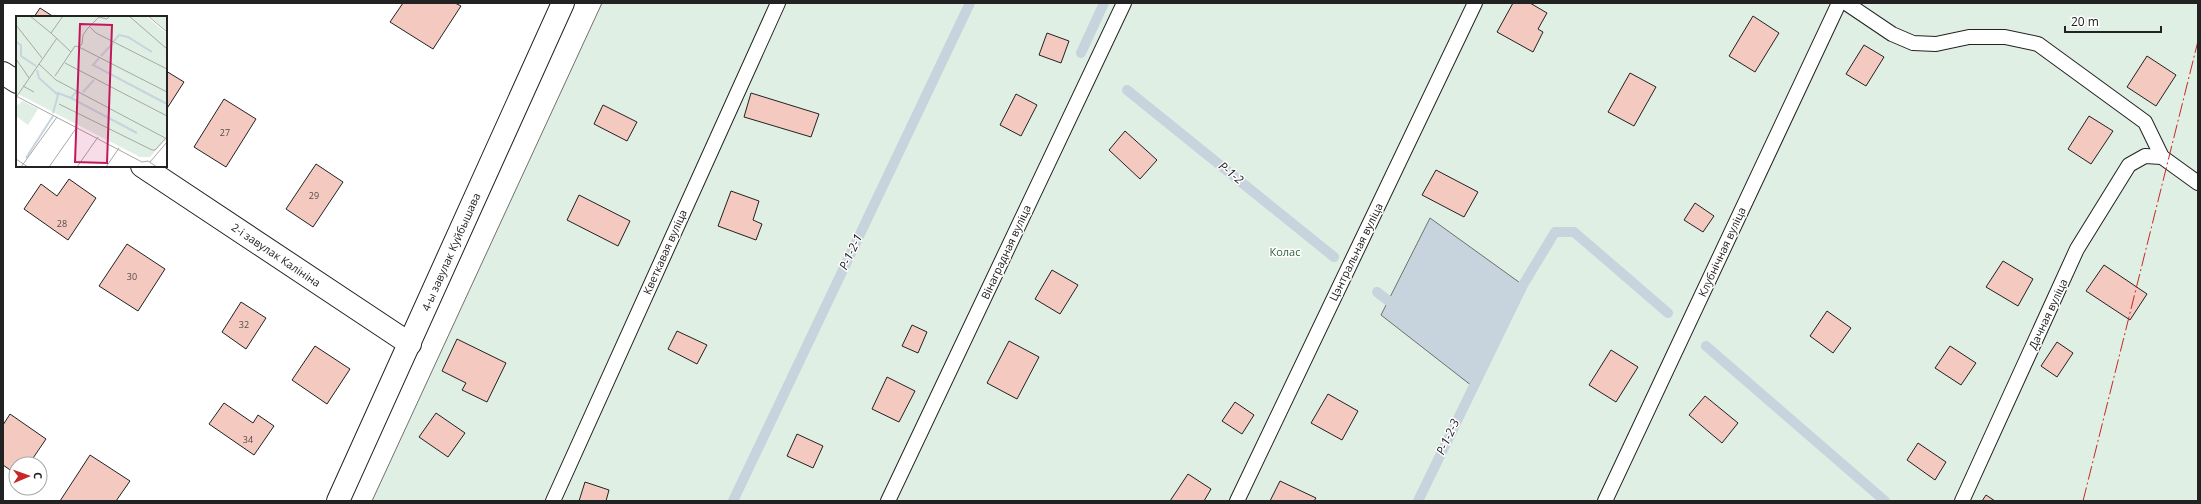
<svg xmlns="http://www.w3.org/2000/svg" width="2201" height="504" font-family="'Open Sans',sans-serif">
<rect width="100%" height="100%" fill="#fff"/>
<!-- green -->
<polygon fill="#e0efe3" stroke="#6f6f6f" points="602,3 2198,3 2198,501 372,501"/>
<!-- water -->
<polygon fill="#c7d3dd" stroke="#6f6f6f" points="1430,218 1523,285 1472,386 1381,315"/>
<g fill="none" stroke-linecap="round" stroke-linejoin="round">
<!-- stream -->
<g stroke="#c7d3dd" stroke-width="10">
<polyline points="1081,53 1104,3"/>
<polyline points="1127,90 1334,257"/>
<polyline points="1377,292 1399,309"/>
<polyline points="1706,346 1885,501"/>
<polyline points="733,501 970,3"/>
<polyline points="1418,501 1523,285 1555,232 1574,232 1668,313"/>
</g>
</g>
<!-- building -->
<g fill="#f3c9c0" stroke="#222">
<polygon points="403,3 455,3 461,6 433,49 390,22"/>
<polygon points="1513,3 1530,3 1547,13 1538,29 1543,32 1533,52 1497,32"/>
<polygon points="40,8 54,17 34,17"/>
<polygon points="1753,16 1779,33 1755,72 1729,56"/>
<polygon points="1047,33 1069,41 1061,63 1039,55"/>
<polygon points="1864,45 1884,57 1866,86 1846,74"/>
<polygon points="2147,56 2176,75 2156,106 2127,87"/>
<polygon points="166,71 184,82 166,110"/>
<polygon points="1630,73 1656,87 1634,126 1608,112"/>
<polygon points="751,93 819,114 811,137 744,117"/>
<polygon points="1016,94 1037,105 1021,136 1000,125"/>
<polygon points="224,99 256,119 226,167 194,147"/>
<polygon points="603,105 637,122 627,141 594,124"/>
<polygon points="2089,116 2113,131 2091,164 2068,149"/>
<polygon points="1125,131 1157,160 1140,179 1109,150"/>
<polygon points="316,164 343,182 313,227 286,209"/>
<polygon points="1436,170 1478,192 1464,217 1422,195"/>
<polygon points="69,179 96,198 68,240 24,209 41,184 57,196"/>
<polygon points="731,191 759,201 753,220 762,224 756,240 718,226"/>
<polygon points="579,195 630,221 618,246 567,220"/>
<polygon points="1695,203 1714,216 1703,232 1684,220"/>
<polygon points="127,244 165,269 138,311 99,286"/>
<polygon points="2003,261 2033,279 2018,306 1986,287"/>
<polygon points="2104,265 2147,294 2130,320 2086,291"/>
<polygon points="1052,270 1078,285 1060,314 1035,299"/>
<polygon points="241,302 266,318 246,349 222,332"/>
<polygon points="1827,311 1851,328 1833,353 1810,336"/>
<polygon points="912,325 927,332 918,353 902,346"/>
<polygon points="677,331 707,345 697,364 668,349"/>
<polygon points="457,339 506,363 487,402 462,390 466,383 442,371"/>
<polygon points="1009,341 1039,357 1017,399 987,383"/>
<polygon points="2057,342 2073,353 2057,377 2041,366"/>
<polygon points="315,346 350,369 327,404 292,380"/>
<polygon points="1950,346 1976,363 1961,385 1935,368"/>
<polygon points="1611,350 1638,367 1616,402 1589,385"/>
<polygon points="887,377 915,391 899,422 872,409"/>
<polygon points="1328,394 1358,411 1342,440 1311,423"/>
<polygon points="1705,396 1738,423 1722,443 1689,415"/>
<polygon points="1235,402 1254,415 1242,434 1222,421"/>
<polygon points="224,403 253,423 258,415 274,426 254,455 209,424"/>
<polygon points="436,413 465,433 448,457 419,437"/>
<polygon points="10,414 46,439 29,464 16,464 16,474 3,465 3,425"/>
<polygon points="797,434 823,446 813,468 787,456"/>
<polygon points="1918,443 1946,462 1935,480 1907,460"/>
<polygon points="90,455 130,481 116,501 60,501"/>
<polygon points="1188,474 1211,489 1204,501 1170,501"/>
<polygon points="1280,481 1316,498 1314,501 1270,501"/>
<polygon points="585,482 609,490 606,501 579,501"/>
<polygon points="1986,495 1995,501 1982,501"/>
</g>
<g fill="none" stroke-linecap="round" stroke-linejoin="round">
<!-- service casing -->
<g stroke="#222" stroke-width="16">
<g id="service">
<polyline points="1846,3 1892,34 1913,43 1936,44 1969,37 2005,37 2038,44 2145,122 2162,157 2198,183"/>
<polyline points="553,501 778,3"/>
<polyline points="888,501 1124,3"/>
<polyline points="1237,501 1475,3"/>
<polyline points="1605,501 1839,3"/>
<polyline points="1962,501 2077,249 2129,165 2145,156 2162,157"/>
</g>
</g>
<!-- minor casing -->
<g stroke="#222" stroke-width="24">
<g id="minor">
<polyline points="3,73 17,82"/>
<polyline points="142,166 410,344"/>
<polyline points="338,501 563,3"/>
</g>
</g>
<!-- service -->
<use href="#service" stroke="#fff" stroke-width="14"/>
<!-- minor -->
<use href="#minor" stroke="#fff" stroke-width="22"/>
<!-- power -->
<polyline stroke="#c62828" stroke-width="1" stroke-dasharray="14 3 2 3" stroke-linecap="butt" points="2083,501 2198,41"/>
</g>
<g text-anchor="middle" stroke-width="3" stroke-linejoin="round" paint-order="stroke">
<!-- number labels -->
<g font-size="9" fill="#564c4a">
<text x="225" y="136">27</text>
<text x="314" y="199">29</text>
<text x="62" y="227">28</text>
<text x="132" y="280">30</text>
<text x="244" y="328">32</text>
<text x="248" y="443">34</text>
</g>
<!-- street labels -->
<g font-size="11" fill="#222" stroke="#fff">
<text transform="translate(451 252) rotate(-66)" y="4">4-ы завулак Куйбышава</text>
<text transform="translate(665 252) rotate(-66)" y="4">Кветкавая вуліца</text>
<text transform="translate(1006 252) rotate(-65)" y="4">Вінаградная вуліца</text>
<text transform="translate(1356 252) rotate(-64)" y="4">Цэнтральная вуліца</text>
<text transform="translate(1722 252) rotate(-65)" y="4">Клубнічная вуліца</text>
<text transform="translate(276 255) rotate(34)" y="4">2-і завулак Калініна</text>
<text transform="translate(2048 314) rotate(-65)" y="4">Дачная вуліца</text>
</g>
<!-- park labels -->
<g font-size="11" fill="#2f5e38" stroke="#fff">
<text x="1285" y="256">Колас</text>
</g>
<!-- water labels -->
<g font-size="12" font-style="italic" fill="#222" stroke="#fff">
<text transform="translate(1231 173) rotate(39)" y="4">P-1-2</text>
<text transform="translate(851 252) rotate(-65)" y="4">P-1-2-1</text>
<text transform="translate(1448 437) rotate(-65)" y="4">P-1-2-3</text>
</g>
</g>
<!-- overview -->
<g transform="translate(16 16)">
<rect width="151" height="151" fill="#fff"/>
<path d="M0,0H130L151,18V122L134,141H124L0,77ZM133,0H151V15ZM7,85L22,93L12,109L0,100V90Z" fill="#e0efe3"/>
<path fill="none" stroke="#c7d3dd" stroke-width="2" d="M98,25L103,19L112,21L136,36M0,26L5,29V40L20,50M85,40L97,27M83,42L77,49L151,88M21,54L23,62L42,79L37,97M67,76L78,64M42,79V77L55,82L60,76L63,77M55,82L121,117M10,142L37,100"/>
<path fill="none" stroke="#a7a7a7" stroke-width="1" d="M14,0L35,17M47,0L35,17L55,36M113,0L151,33M132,0L151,16M0,9L26,42M74,11L80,17L151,53M63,31L151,76M0,43L13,62M49,47L151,100M23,48L40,64L151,123M39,60L59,30L63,31L66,28L67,19L72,12L83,1L91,3L94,0M7,70L18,76M0,80L126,146M1,80L41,22M43,88L136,134H139L151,121M0,143L12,151M126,146L132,145L141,151M134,146L151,126M5,151L41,101M33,151L61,111M61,151L82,121M90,151L103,132"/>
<path fill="#c2185b" fill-opacity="0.15" stroke="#c2185b" stroke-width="2" d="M64,8L96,9L91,147L59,146Z"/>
<rect width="151" height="151" fill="none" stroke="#222" stroke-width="2"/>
</g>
<!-- border -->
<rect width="2201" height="504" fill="none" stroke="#222222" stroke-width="8"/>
<!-- north arrow -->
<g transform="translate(28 476) rotate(88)"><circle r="19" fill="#ffffff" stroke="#a7a7a7"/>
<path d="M0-3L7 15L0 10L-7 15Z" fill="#c62828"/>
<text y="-6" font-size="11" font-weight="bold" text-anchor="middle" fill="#222222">С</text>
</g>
<!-- scale -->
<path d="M2065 26v6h96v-6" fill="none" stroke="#222222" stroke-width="2"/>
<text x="2071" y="26" font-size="12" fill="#222222" stroke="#ffffff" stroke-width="3" paint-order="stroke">20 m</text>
</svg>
